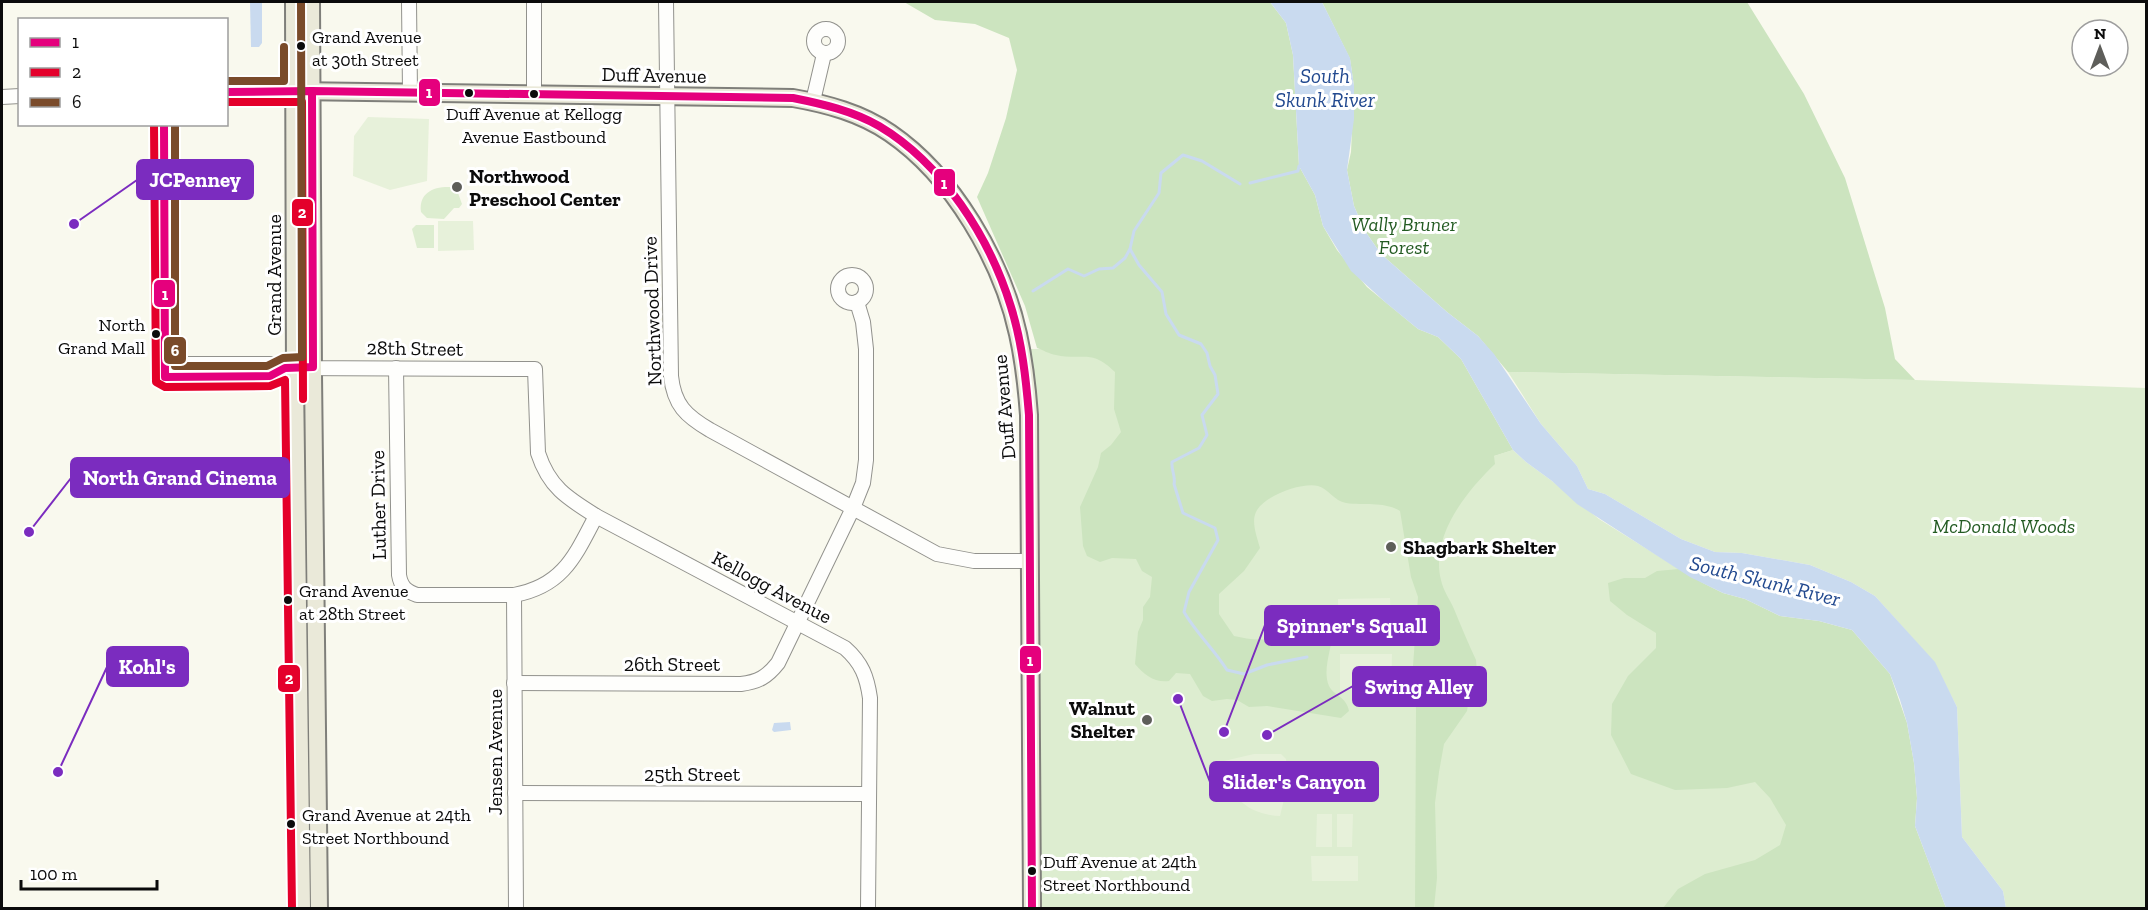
<svg xmlns="http://www.w3.org/2000/svg" width="2148" height="910" font-family="'Zilla Slab',serif">
<rect width="100%" height="100%" fill="#f9f9ee"/>
<!-- green -->
<g fill="#ddedd0">
<path d="M445,187H453L458,193L462,204L459,208H454L444,219L427,218L421,212C419,196 429,188 445,187Z"/>
<polygon points="416,225 434,225 434,248 417,248 412,229"/>
<polygon points="1136,348 1494,456 1513,450 1526,462 1552,481 1599,519 1679,569 1690,577 1888,908 1041,908 1039,416 1030,349"/>
<polygon points="1508,372 1915,380 2146,388 2146,908 2006,908 2003,891 1962,837 1957,707 1934,662 1875,596 1851,582 1810,565 1742,553 1715,552 1681,539 1605,494 1588,489 1577,466 1541,424"/>
</g>
<!-- forest -->
<g fill="#cce4bf">
<path d="M904,2H1270L1286,23L1293,55L1299,166L1315,195L1323,226L1337,250L1367,287L1418,329L1438,337L1461,359L1513,450L1494,456L1495,464C1466,492 1430,536 1441,580C1443,590 1450,600 1454,609C1461,626 1468,643 1476,660L1477,671L1472,680L1467,711L1444,744L1439,772L1435,803L1437,878L1434,908H1415L1416,710L1413,666L1418,597L1411,577L1400,511C1384,501 1364,506 1346,503C1334,501 1329,489 1318,486C1302,482 1263,496 1256,512C1251,522 1257,537 1260,548L1244,571L1219,594V614L1234,636C1247,639 1260,641 1272,638C1285,634 1314,614 1325,619C1327,620 1329,623 1332,625C1335,644 1321,667 1329,686C1334,696 1346,696 1349,711L1341,718L1267,706L1249,707L1237,700L1227,699L1212,701L1203,696L1190,674L1176,673L1169,681C1155,683 1144,675 1135,664L1138,632L1143,620V607L1150,597L1152,577L1142,571L1136,559L1112,558L1100,562L1087,556L1083,546L1080,507L1098,467L1101,453L1111,445L1121,432L1114,409L1115,372C1091,348 1083,361 1056,355C1049,354 1043,350 1037,348L1025,306L977,197L988,173L1006,118L1017,70L1009,38L975,24L935,20Z"/>
<polygon points="1322,2 1747,2 1804,94 1845,178 1885,308 1895,359 1915,380 1508,372 1478,336 1447,312 1381,254 1365,231 1354,206 1347,170 1351,152 1354,86 1350,59"/>
<polygon points="1679,569 1703,583 1723,593 1745,599 1780,616 1819,621 1852,630 1890,674 1907,723 1914,763 1917,798 1915,826 1946,908 1663,908 1678,889 1705,874 1755,860 1780,845 1786,825 1770,798 1755,782 1727,788 1675,790 1631,774 1611,735 1612,704 1628,676 1656,648 1656,633 1627,615 1610,601 1608,583 1624,578 1645,578 1657,571"/>
</g>
<!-- pitch -->
<g fill="#e7f1da">
<polygon points="368,117 429,119 427,181 390,190 353,176 354,136"/>
<polygon points="438,221 473,221 474,250 438,251"/>
<polygon points="1390,598 1391,633 1339,634 1338,599"/>
<polygon points="1340,654 1392,654 1391,690 1340,690"/>
<path d="M1254,754H1281L1286,759L1287,787L1280,816C1245,814 1227,795 1224,761Z"/>
<polygon points="1317,814 1332,814 1332,847 1316,847"/>
<polygon points="1337,814 1353,814 1352,847 1337,847"/>
<polygon points="1311,856 1358,856 1358,881 1312,881"/>
</g>
<!-- water -->
<g fill="#c9daef">
<polygon points="250,2 262,2 262,43 259,47 251,47"/>
<polygon points="1270,2 1322,2 1350,58 1354,86 1354,119 1347,170 1354,206 1365,231 1381,254 1447,312 1478,336 1494,354 1541,424 1577,466 1588,489 1605,494 1681,539 1715,552 1742,553 1810,565 1851,582 1875,596 1935,662 1957,707 1962,837 2003,891 2006,908 1946,908 1915,826 1917,798 1914,763 1907,723 1900,700 1890,674 1852,630 1819,621 1780,616 1745,599 1723,593 1690,577 1577,504 1552,481 1526,462 1513,450 1461,359 1438,337 1418,329 1385,302 1351,271 1323,226 1315,195 1299,166 1293,55 1286,23"/>
<polygon points="790,722 791,730 774,732 772,730 774,723"/>
</g>
<g fill="none" stroke-linecap="round" stroke-linejoin="round">
<!-- stream -->
<g stroke="#c9daef" stroke-width="3">
<polyline points="1250,183 1298,171 1299,166 1302,165"/>
<path d="M1240,184L1202,161L1183,155L1161,173L1159,193L1134,231L1130,249L1139,265L1162,292L1166,314L1179,335L1201,344L1207,353L1210,366L1215,375L1218,394L1202,415L1207,435L1199,448L1172,462C1171,470 1176,477 1174,484L1183,513L1215,528L1218,540L1189,592L1184,612C1196,633 1214,649 1227,670L1244,674L1267,665L1307,657"/>
<polyline points="1033,291 1068,269 1084,276 1099,269 1113,268 1125,258 1130,249"/>
</g>
<!-- minor casing -->
<g stroke="#92928d" stroke-width="16">
<g id="minor">
<polyline points="409,2 410,92"/>
<polyline points="534,2 534,94"/>
<path d="M666,2L671,376C674,405 686,416 710,430L937,554L974,561H1030"/>
<circle cx="826" cy="41" r="12"/>
<polyline points="226,92 294,91"/>
<polyline points="2,97 20,96"/>
<polyline points="813,101 824,54"/>
<circle cx="852" cy="289" r="14"/>
<path d="M165,364H270L285,368L535,369L538,453C549,487 567,498 596,516L845,648C862,663 867,677 870,698L868,908"/>
<path d="M396,368L399,575C401,587 406,591 417,595H514C563,586 575,556 596,516"/>
<polyline points="165,377 270,376 285,368"/>
<polyline points="514,595 516,908"/>
<path d="M514,683L741,684C758,682 767,677 778,663L853,508L863,483L866,460V349L863,322L857,302"/>
<polyline points="515,793 868,794"/>
</g>
</g>
<!-- major casing -->
<g stroke="#7f7f7a" stroke-width="20">
<g id="major">
<polyline points="294,2 295,380 302,908"/>
<polyline points="311,2 313,374 319,908"/>
<path d="M294,91L793,98C827,104 861,113 890,133C953,176 1002,261 1018,334C1024,361 1027,388 1029,415L1032,908"/>
</g>
</g>
<!-- minor -->
<use href="#minor" stroke="#fefefc" stroke-width="14"/>
<!-- major -->
<use href="#major" stroke="#eae9d9" stroke-width="16"/>
<!-- bus-1 casing -->
<g stroke="#fff" stroke-width="12">
<g id="bus-1">
<path d="M226,92L312,91L793,98C823,104 853,111 879,126C943,164 990,238 1011,307C1022,342 1026,379 1029,415L1032,908"/>
<polyline points="164,124 165,377 270,376 285,368 313,367 312,91"/>
</g>
</g>
<!-- bus-2 casing -->
<g stroke="#fff" stroke-width="12">
<g id="bus-2">
<polyline points="226,102 302,102 303,399"/>
<polyline points="154,124 156,382 165,387 270,386 285,380 292,908"/>
</g>
</g>
<!-- bus-3 casing -->
<g stroke="#fff" stroke-width="12">
<g id="bus-3">
<polyline points="226,81 284,81 284,47"/>
<polyline points="175,124 175,366 267,366 283,358 302,357 301,2"/>
</g>
</g>
<!-- bus-1 -->
<use href="#bus-1" stroke="#e5007d" stroke-width="8"/>
<!-- bus-2 -->
<use href="#bus-2" stroke="#e4002b" stroke-width="8"/>
<!-- bus-3 -->
<use href="#bus-3" stroke="#7a4b2a" stroke-width="8"/>
</g>
<!-- markers -->
<g fill="#0b0b0b" stroke="#fff" stroke-width="2">
<circle cx="301" cy="46" r="5"/>
<circle cx="469" cy="93" r="5"/>
<circle cx="534" cy="94" r="5"/>
<circle cx="156" cy="334" r="5"/>
<circle cx="288" cy="600" r="5"/>
<circle cx="291" cy="824" r="5"/>
<circle cx="1032" cy="871" r="5"/>
</g>
<g fill="#5e5e5a" stroke="#fff" stroke-width="2">
<circle cx="457" cy="187" r="6"/>
<circle cx="1391" cy="547" r="6"/>
<circle cx="1147" cy="720" r="6"/>
</g>
<g text-anchor="middle" stroke-width="6" stroke-linejoin="round" paint-order="stroke">
<!-- bus labels -->
<g font-size="18" fill="#0b0b0b" stroke="#fff" text-anchor="start">
<text x="312" y="43">Grand Avenue<tspan x="312" dy="23">at 30th Street</tspan></text>
<text x="534" y="120" text-anchor="middle">Duff Avenue at Kellogg<tspan x="534" dy="23">Avenue Eastbound</tspan></text>
<text x="145" y="331" text-anchor="end">North<tspan x="145" dy="23">Grand Mall</tspan></text>
<text x="299" y="597">Grand Avenue<tspan x="299" dy="23">at 28th Street</tspan></text>
<text x="302" y="821">Grand Avenue at 24th<tspan x="302" dy="23">Street Northbound</tspan></text>
<text x="1043" y="868">Duff Avenue at 24th<tspan x="1043" dy="23">Street Northbound</tspan></text>
</g>
<!-- street labels -->
<g font-size="20" fill="#0b0b0b" stroke="#fff">
<text transform="translate(654 75) rotate(1)" y="7">Duff Avenue</text>
<text transform="translate(274 275) rotate(-90)" y="7">Grand Avenue</text>
<text transform="translate(652 311) rotate(-92)" y="7">Northwood Drive</text>
<text transform="translate(415 348) rotate(1)" y="7">28th Street</text>
<text transform="translate(1004 407) rotate(-95)" y="7">Duff Avenue</text>
<text transform="translate(378 505) rotate(-91)" y="7">Luther Drive</text>
<text transform="translate(772 587) rotate(28)" y="7">Kellogg Avenue</text>
<text x="672" y="671">26th Street</text>
<text transform="translate(495 752) rotate(-90)" y="7">Jensen Avenue</text>
<text x="692" y="781">25th Street</text>
</g>
<!-- poi labels -->
<g font-size="20" font-weight="bold" fill="#0b0b0b" stroke="#fff" text-anchor="start">
<text x="469" y="183">Northwood<tspan x="469" dy="23">Preschool Center</tspan></text>
<text x="1403" y="554">Shagbark Shelter</text>
<text x="1135" y="715" text-anchor="end">Walnut<tspan x="1135" dy="23">Shelter</tspan></text>
</g>
<!-- park labels -->
<g font-size="20" font-style="italic" fill="#235b22" stroke="#fff">
<text x="1404" y="231">Wally Bruner<tspan x="1404" dy="23">Forest</tspan></text>
<text x="2004" y="533">McDonald Woods</text>
</g>
<!-- water labels -->
<g font-size="21" font-style="italic" fill="#22498f" stroke="#fff">
<text x="1325" y="83">South<tspan x="1325" dy="24">Skunk River</tspan></text>
<text transform="translate(1765 581) rotate(14)" y="7">South Skunk River</text>
</g>
</g>
<!-- callouts -->
<path fill="none" stroke="#7b2cbf" stroke-width="2" d="M74 224L137 180M29 532L71 478M1224 732L1265 625M58 772L107 667M1267 735L1353 686M1178 699L1210 782"/>
<g fill="#7b2cbf" stroke="#fff" stroke-width="2">
<circle cx="74" cy="224" r="6"/>
<circle cx="29" cy="532" r="6"/>
<circle cx="1224" cy="732" r="6"/>
<circle cx="58" cy="772" r="6"/>
<circle cx="1267" cy="735" r="6"/>
<circle cx="1178" cy="699" r="6"/>
</g>
<g fill="#7b2cbf" stroke="#7b2cbf" stroke-width="2">
<rect x="137" y="160" width="116" height="39" rx="6"/>
<rect x="71" y="458" width="218" height="39" rx="6"/>
<rect x="1265" y="606" width="174" height="39" rx="6"/>
<rect x="107" y="647" width="81" height="39" rx="6"/>
<rect x="1353" y="667" width="133" height="39" rx="6"/>
<rect x="1210" y="762" width="168" height="39" rx="6"/>
</g>
<g font-size="21" text-anchor="middle" font-weight="bold" fill="#fff">
<text x="195" y="187">JCPenney</text>
<text x="180" y="485">North Grand Cinema</text>
<text x="1352" y="633">Spinner's Squall</text>
<text x="147" y="674">Kohl's</text>
<text x="1419" y="694">Swing Alley</text>
<text x="1294" y="789">Slider's Canyon</text>
</g>
<g stroke="#fff" stroke-width="2">
<rect x="418" y="78" width="23" height="29" rx="6" fill="#e5007d"/>
<rect x="933" y="168" width="23" height="29" rx="6" fill="#e5007d"/>
<rect x="291" y="198" width="23" height="29" rx="6" fill="#e4002b"/>
<rect x="153" y="279" width="23" height="29" rx="6" fill="#e5007d"/>
<rect x="163" y="336" width="24" height="29" rx="6" fill="#7a4b2a"/>
<rect x="1019" y="645" width="23" height="29" rx="6" fill="#e5007d"/>
<rect x="277" y="664" width="24" height="29" rx="6" fill="#e4002b"/>
</g>
<g font-size="16" text-anchor="middle" font-weight="bold" fill="#fff">
<text x="429" y="98">1</text>
<text x="944" y="189">1</text>
<text x="302" y="218">2</text>
<text x="165" y="300">1</text>
<text x="175" y="356">6</text>
<text x="1030" y="666">1</text>
<text x="289" y="684">2</text>
</g>
<!-- border -->
<rect width="2148" height="910" fill="none" stroke="#0b0b0b" stroke-width="6"/>
<!-- legend -->
<rect x="18" y="18" width="210" height="108" fill="#ffffff" stroke="#9d9d9d" stroke-width="1.5"/>
<rect x="30" y="38" width="30" height="9" fill="#e5007d" stroke="#9d9d9d" stroke-width="1.5"/>
<text x="72" y="48" font-size="18" fill="#0b0b0b">1</text>
<rect x="30" y="68" width="30" height="9" fill="#e4002b" stroke="#9d9d9d" stroke-width="1.5"/>
<text x="72" y="78" font-size="18" fill="#0b0b0b">2</text>
<rect x="30" y="98" width="30" height="9" fill="#7a4b2a" stroke="#9d9d9d" stroke-width="1.5"/>
<text x="72" y="108" font-size="18" fill="#0b0b0b">6</text>
<!-- north arrow -->
<g transform="translate(2100 48)"><circle r="28" fill="#ffffff" stroke="#9d9d9d" stroke-width="1.5"/>
<path d="M0-4.5L10 22L0 15L-10 22Z" fill="#5e5e5a"/>
<text y="-9" font-size="16" font-weight="bold" text-anchor="middle" fill="#0b0b0b">N</text>
</g>
<!-- scale -->
<path d="M21 880v9h136v-9" fill="none" stroke="#0b0b0b" stroke-width="3"/>
<text x="30" y="880" font-size="18" fill="#0b0b0b" stroke="#ffffff" stroke-width="4.5" paint-order="stroke">100 m</text>
</svg>
